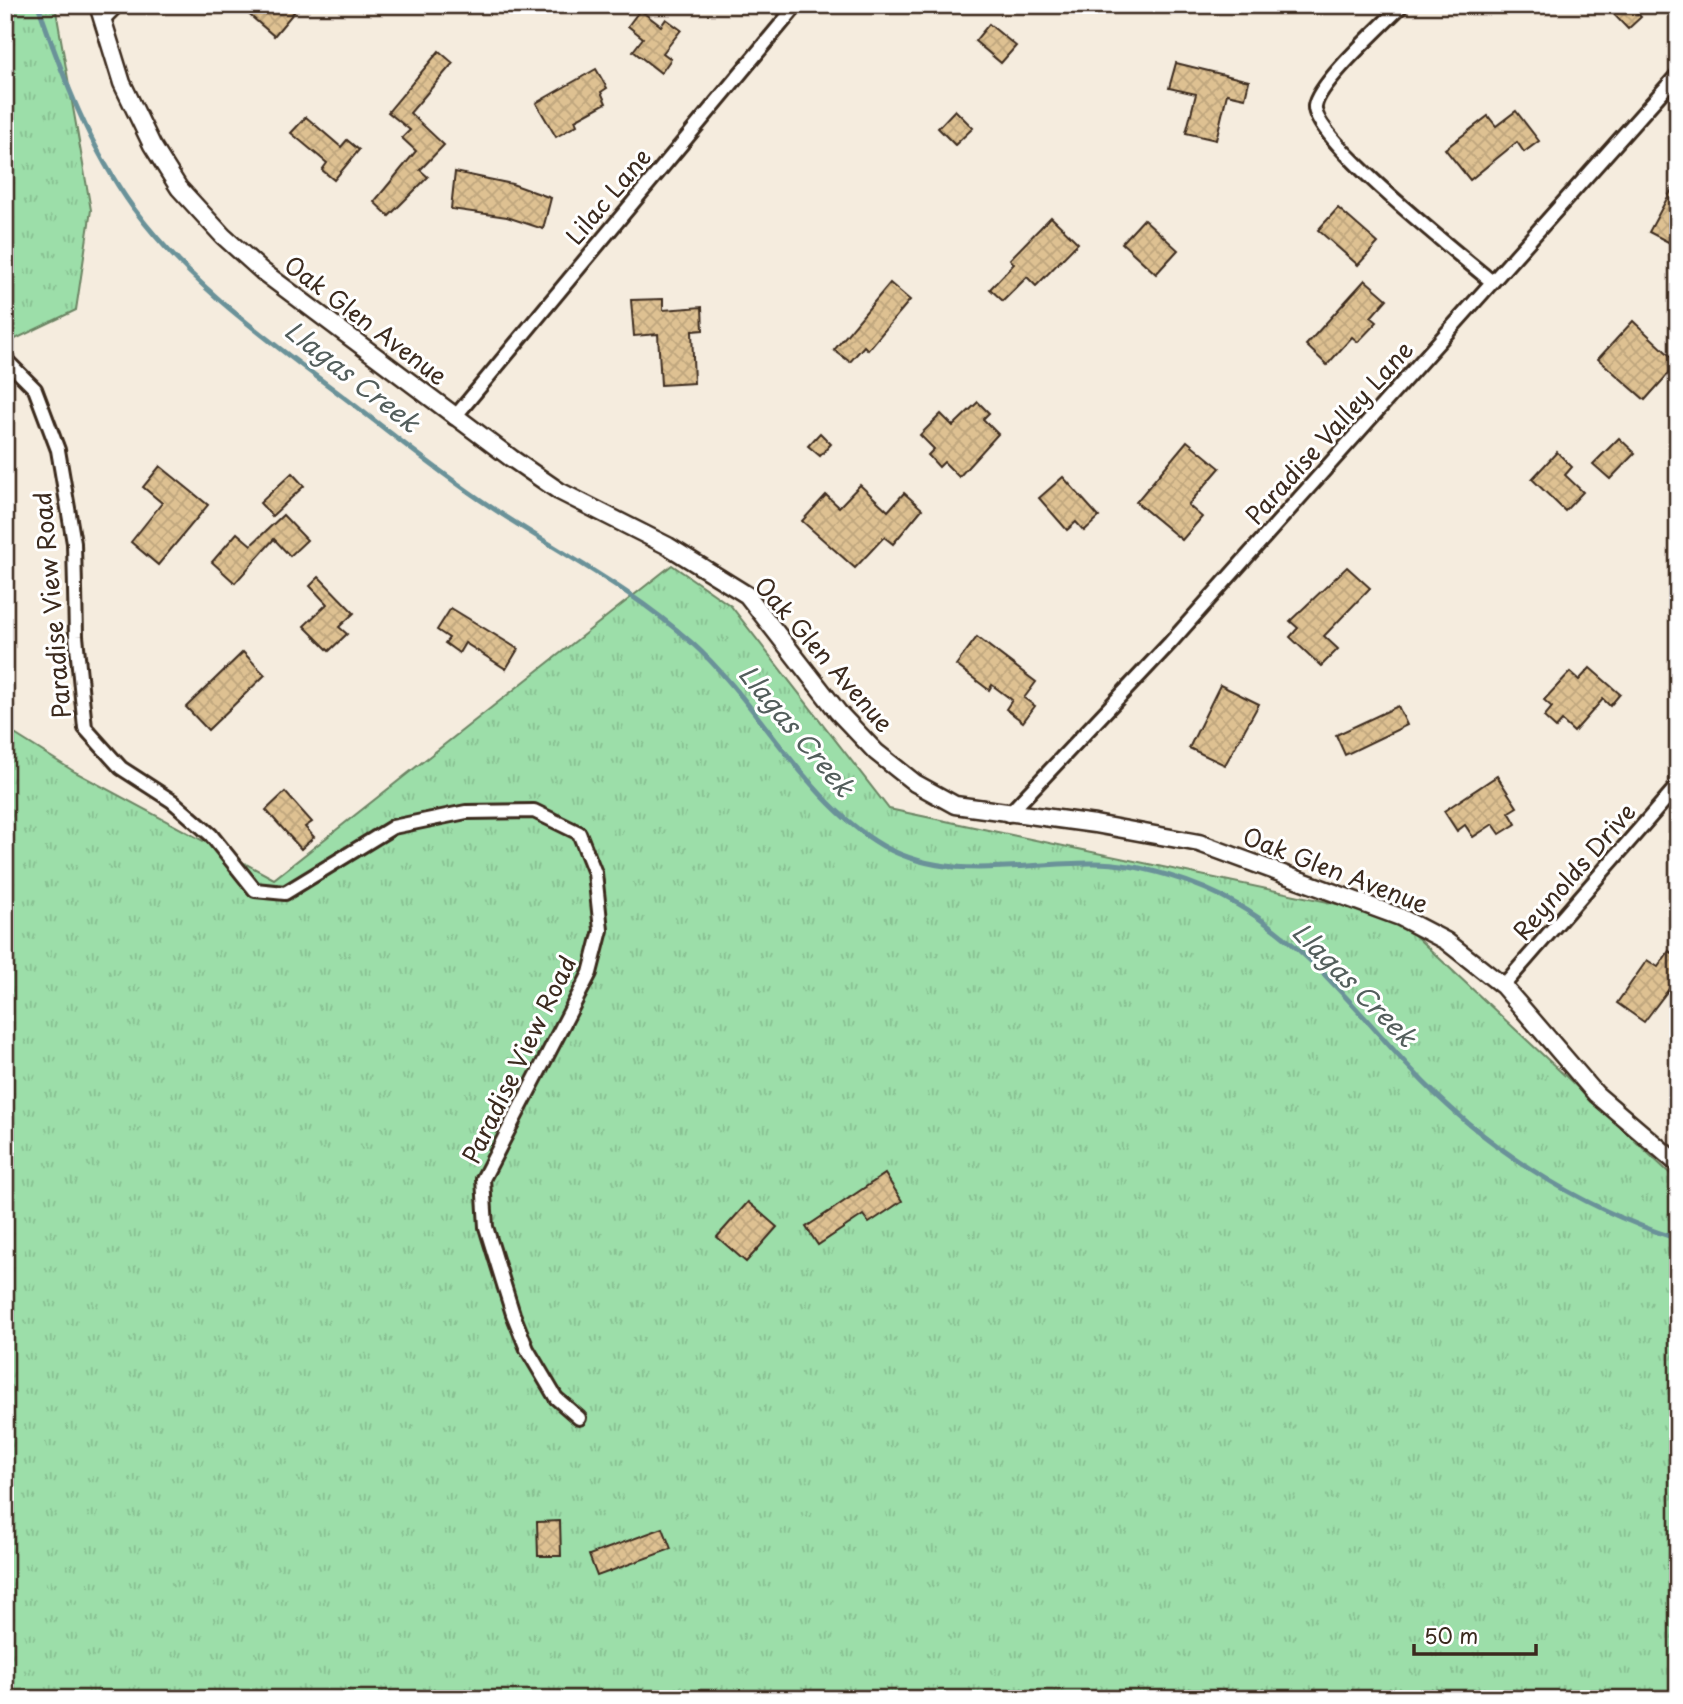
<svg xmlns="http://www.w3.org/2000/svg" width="1683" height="1704" font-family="'Playpen Sans',sans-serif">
<defs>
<pattern id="grass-tufts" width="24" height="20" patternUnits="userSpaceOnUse" patternTransform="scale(1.75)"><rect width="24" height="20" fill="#9cdea9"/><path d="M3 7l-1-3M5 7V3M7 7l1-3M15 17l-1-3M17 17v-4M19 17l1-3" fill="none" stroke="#87bf91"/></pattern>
<pattern id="building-cross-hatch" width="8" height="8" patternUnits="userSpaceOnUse" patternTransform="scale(1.75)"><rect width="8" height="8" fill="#dec192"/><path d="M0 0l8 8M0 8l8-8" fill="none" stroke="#bfa67d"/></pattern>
</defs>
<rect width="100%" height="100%" fill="#f5ecde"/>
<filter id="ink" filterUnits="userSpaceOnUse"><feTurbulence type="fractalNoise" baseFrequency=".0143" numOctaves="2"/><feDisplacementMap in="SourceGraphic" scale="14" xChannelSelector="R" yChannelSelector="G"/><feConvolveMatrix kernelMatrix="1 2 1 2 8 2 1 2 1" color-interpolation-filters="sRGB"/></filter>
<g filter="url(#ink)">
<!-- grass -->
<g fill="url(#grass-tufts)" stroke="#6c8464" stroke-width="2">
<polygon points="5,5 55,5 91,210 76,310 5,344"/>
<polygon points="672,565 731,606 889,809 1394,916 1678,1181 1678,1699 5,1699 5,728 75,772 274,879"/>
</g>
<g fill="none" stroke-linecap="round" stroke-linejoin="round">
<!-- stream -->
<path stroke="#6b9299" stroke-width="5" d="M38,5C63,77 89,147 134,209C190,285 267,339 341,395C390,432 437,471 488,505C559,553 626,584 692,643C759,703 805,801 883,846C949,883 1023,862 1094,863C1139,863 1199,882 1238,905C1307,945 1355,1009 1409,1067C1481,1145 1577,1207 1678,1239"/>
</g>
<!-- building -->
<g fill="url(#building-cross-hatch)" stroke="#3b2a1e" stroke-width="2">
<polygon points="238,5 300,5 274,36"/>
<polygon points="1605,5 1630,5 1641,17 1628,29"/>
<polygon points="640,10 661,26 666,19 681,30 663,53 671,59 661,73 633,51 643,38 628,26"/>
<polygon points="989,24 1016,46 1001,63 975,41"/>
<polygon points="439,51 453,63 410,113 444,145 420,170 428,177 389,216 374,202 416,151 402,138 410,130 388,112"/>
<polygon points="1176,63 1249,81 1245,98 1227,94 1216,140 1186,133 1196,94 1169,88"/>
<polygon points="596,69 607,88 601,92 606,103 575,120 577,125 556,137 536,103"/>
<polygon points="955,110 973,128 955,145 938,128"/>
<polygon points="1516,111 1539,141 1524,152 1517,142 1470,180 1445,149 1488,116 1496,126"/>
<polygon points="306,117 341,147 347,140 359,150 334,180 322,170 327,163 291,133"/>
<polygon points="455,172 512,184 551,198 543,229 507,217 451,209"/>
<polygon points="1678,178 1678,247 1649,232"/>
<polygon points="1338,208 1378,243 1358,265 1318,230"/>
<polygon points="1051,217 1078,243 1036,286 1027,277 1003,301 990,289 1014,264 1010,259"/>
<polygon points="1144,219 1178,250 1156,274 1122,243"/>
<polygon points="1365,280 1387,299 1371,317 1377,322 1358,342 1352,337 1327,365 1306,345"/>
<polygon points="890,283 910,300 868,350 864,346 850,362 834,350"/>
<polygon points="663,299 663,310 702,307 703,330 692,331 694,383 661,385 658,334 634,336 631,300"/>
<polygon points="1633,321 1678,363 1645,400 1598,359"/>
<polygon points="978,402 989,413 983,419 998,434 959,477 944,462 939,467 928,455 934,449 920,435 941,414 953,426"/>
<polygon points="820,433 831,444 820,456 808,446"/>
<polygon points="1619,438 1635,453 1610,479 1593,464"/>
<polygon points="1187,441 1220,468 1188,505 1202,517 1182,540 1136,502"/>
<polygon points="1557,452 1572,467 1565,475 1583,492 1565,511 1532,479"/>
<polygon points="160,466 208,505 158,565 131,542 162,503 143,487"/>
<polygon points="292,473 304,486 272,516 260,503"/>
<polygon points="1063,477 1099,517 1084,531 1076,522 1067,530 1039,498"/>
<polygon points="860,485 888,511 904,493 922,509 893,544 884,537 855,568 802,521 826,495 839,507"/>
<polygon points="283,515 307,540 290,556 274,539 235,583 212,562 237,533 251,545"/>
<polygon points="1347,567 1370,588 1324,636 1338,649 1321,666 1290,637 1298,628 1290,621"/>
<polygon points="319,577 354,613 339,627 347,634 329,651 304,626 327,604 310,586"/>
<polygon points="451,608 518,649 506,669 465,643 459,653 445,643 449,638 437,630"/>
<polygon points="977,637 1036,682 1024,698 1035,706 1023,722 1006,709 1012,700 992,685 989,690 956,665"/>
<polygon points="243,652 265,675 208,730 186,707"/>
<polygon points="1590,668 1620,694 1610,706 1603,699 1574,732 1562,721 1556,728 1544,717 1552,707 1544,700 1570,672 1579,680"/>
<polygon points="1220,685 1259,704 1225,765 1189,748"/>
<polygon points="1398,706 1407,725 1345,755 1336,735"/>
<polygon points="1497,776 1517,807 1509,812 1516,824 1500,834 1493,824 1473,837 1465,825 1457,831 1444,811"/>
<polygon points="285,792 312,822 305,827 314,837 301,849 266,810"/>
<polygon points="1669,951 1678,957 1678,996 1669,989 1644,1022 1617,1003 1647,960 1658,967"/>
<polygon points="885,1174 902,1201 869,1223 863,1215 818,1245 806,1227"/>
<polygon points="748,1202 777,1227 746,1262 717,1237"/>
<polygon points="560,1521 561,1556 538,1556 537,1522"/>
<polygon points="663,1528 671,1549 597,1576 589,1555"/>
</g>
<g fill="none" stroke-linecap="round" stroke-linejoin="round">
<!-- service casing -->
<g stroke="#3b2a1e" stroke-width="11">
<polyline id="service" points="106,21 122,5"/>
</g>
<!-- minor casing -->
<g stroke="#3b2a1e" stroke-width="18">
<g id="minor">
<path d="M1402,5C1384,24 1318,83 1315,106C1311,138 1463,257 1492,282"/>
<polyline points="5,359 35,389 58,450 74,543 76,636 85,728 121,768 172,801 211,835 255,890 285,893 393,827 466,812 534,811 579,833 595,873 601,930 590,973 483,1179 486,1227 513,1314 527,1349 556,1398 579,1418"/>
<polyline points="454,418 797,5"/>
<polyline points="1008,815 1170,643 1678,74"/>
<polyline points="1503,986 1678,785"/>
</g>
</g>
<!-- tertiary casing -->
<g stroke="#3b2a1e" stroke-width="21">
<polyline id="tertiary" points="98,5 122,83 152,145 179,188 223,236 262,271 511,458 559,491 668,546 747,595 838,712 876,752 915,783 955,805 1095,824 1199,843 1400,917 1446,941 1503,986 1596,1094 1678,1164"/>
</g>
<!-- service -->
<use href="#service" stroke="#fff" stroke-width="6"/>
<!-- minor -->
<use href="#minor" stroke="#fff" stroke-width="12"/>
<!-- tertiary -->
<use href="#tertiary" stroke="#fff" stroke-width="16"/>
</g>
</g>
<g text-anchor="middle" stroke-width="6" stroke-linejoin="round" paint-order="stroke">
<!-- street labels -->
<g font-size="24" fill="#3b2a1e" stroke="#fff">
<text transform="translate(609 197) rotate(-50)" y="8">Lilac Lane</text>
<text transform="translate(365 321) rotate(37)" y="8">Oak Glen Avenue</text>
<text transform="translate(1330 433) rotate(-48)" y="8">Paradise Valley Lane</text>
<text transform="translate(53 605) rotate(-95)" y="8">Paradise View Road</text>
<text transform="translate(823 655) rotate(49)" y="8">Oak Glen Avenue</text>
<text transform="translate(1335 871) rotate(21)" y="8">Oak Glen Avenue</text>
<text transform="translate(1575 872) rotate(-49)" y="8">Reynolds Drive</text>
<text transform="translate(520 1060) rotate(-64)" y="8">Paradise View Road</text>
</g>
<!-- water labels -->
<g font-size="26" font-style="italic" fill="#535e5c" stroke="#fff">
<text transform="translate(352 377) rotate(38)" y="9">Llagas Creek</text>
<text transform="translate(796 731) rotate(50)" y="9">Llagas Creek</text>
<text transform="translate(1354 985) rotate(45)" y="9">Llagas Creek</text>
</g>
</g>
<!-- margin -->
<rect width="1683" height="1704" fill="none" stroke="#fff" stroke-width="28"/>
<rect x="14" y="14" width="1655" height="1676" fill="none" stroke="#3b2a1e" stroke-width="2.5" filter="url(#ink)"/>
<!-- scale -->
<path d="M1414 1644v10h122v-10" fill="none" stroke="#3b2a1e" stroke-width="3.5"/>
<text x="1424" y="1644" font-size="21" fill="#3b2a1e" stroke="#ffffff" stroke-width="5" paint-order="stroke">50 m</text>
</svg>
